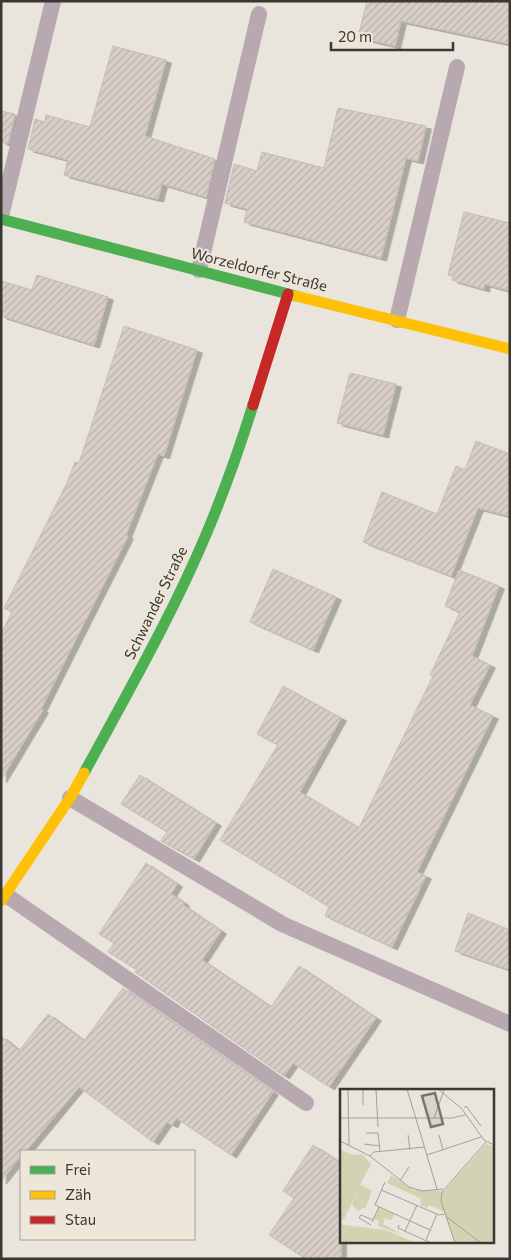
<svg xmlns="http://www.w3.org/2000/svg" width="511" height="1260" font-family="Commissioner,sans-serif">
<defs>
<pattern id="building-hatch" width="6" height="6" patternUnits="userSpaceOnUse" patternTransform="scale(1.25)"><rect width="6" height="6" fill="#d9cec8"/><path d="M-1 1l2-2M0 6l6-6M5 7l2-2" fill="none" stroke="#bbb2ac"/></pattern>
<filter id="shadow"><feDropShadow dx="5.5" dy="3" stdDeviation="0" flood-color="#0004"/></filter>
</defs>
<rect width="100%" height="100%" fill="#e9e5dd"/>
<!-- building -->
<g fill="url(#building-hatch)" stroke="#c2bdb9" filter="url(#shadow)">
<polygon points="367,1 378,4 378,1 510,1 510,44 401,21 395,46 358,37"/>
<polygon points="113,46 166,60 145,136 215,159 206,197 162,184 158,199 153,198 64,175 68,160 28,149 35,119 45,122 46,115 90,127"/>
<polygon points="338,108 426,126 418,161 406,158 381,258 244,222 247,209 225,203 234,164 257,171 262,152 324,168"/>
<polygon points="1,111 15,114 8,144 1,142"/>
<polygon points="464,212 510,223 510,291 485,284 484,289 452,280 453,276 448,275"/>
<polygon points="37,275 108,297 94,345 1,316 1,281 32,290"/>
<polygon points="124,326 197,350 164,456 158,454 126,535 128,536 41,709 43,710 1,780 1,634 12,612 4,608 67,483 75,462 79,463"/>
<polygon points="350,373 396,384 383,435 337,423"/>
<polygon points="476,441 510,454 510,516 478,508 451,576 363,542 382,492 437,514 456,466 465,470"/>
<polygon points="273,569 336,597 313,650 250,622"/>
<polygon points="459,570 499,586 472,656 490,665 470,705 493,716 417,872 426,876 392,947 325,916 329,907 220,840 278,745 257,734 283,686 341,718 300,792 359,828 433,676 430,675 460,612 445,606"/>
<polygon points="140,775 216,823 194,859 161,841 167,832 121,804"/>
<polygon points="146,863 177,884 171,894 184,903 183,905 221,931 202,960 271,1007 299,966 376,1018 329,1087 293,1063 284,1076 135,972 137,970 108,952 114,943 99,934"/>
<polygon points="468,913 510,930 510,970 455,951"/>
<polygon points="123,988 273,1092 231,1155 176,1118 172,1125 167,1122 153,1142 79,1087 26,1151 21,1151 21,1156 1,1181 1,1036 19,1051 48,1014 84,1041"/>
<polygon points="313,1145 341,1163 341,1259 306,1259 269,1235 294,1198 283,1191"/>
</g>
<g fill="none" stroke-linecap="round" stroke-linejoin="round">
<!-- lane -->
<g stroke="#b7a9af" stroke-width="16">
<polyline points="1,216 53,1"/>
<polyline points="199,270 259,14"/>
<polyline points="397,320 457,67"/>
<polyline points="70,798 282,924 510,1024"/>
<polyline points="6,895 306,1103"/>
</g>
<!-- fast -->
<g stroke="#4caf50" stroke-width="11">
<polyline points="1,219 296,296"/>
<path d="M84,773C127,694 173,614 208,530C225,489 240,447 253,405"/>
</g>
<!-- slow -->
<g stroke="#ffc107" stroke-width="11">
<polyline points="296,296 510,349"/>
<polyline points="1,901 70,798 84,773"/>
</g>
<!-- jam -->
<polyline stroke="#c62828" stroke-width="11" points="253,405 288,294"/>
</g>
<g text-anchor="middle" stroke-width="4" stroke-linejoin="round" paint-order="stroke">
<!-- street labels -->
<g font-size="15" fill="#3b3732" stroke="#eee6d8">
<text transform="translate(259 270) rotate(14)" y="5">Worzeldorfer Straße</text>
<text transform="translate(156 603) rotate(-64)" y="5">Schwander Straße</text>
</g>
</g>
<!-- overview -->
<g transform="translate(340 1089)">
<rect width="154" height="154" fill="#e9e5dd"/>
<path d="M146,55L154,58V154H115L105,123L89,116L87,119L81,117L80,109L47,94L51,86L73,101L104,102ZM39,119L54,125L52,131L45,129L43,135L63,146L38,137L39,132L34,130ZM0,128L4,130L1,133L4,136L46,141L76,154H0Z" fill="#d2d3b2"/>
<path d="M0,61L13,66L22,65L31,75L20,96L32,101L26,118L18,122L12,116L18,102L4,130L0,128Z" fill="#d2d3b2"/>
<path fill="none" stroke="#a39f99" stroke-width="1" d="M8,0L9,56M23,0V16M36,0L38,38M67,0L97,100M98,0L122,20L144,51L154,56M124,19L126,17L141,37M0,29H112L125,26M94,29L104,1M26,44H38L40,62M68,46L70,61M99,46L103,61M0,52L30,67L69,98L82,102L103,100M24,55L40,57M87,66L141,48M30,67L34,63L85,58M60,92L69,78M45,93L35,116L90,141M41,101L99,126L105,125M107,128L141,154M32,133L39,118M31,136L19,129L21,126L33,131M59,136L58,139L91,154M65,142L77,116M86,151L97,125M115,154L101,112L102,103L146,53"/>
<path fill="#78746e" fill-opacity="0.15" stroke="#78746e" stroke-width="2.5" d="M95,4L103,35L91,38L82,7Z"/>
<rect width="154" height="154" fill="none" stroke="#3b3732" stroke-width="2.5"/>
</g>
<!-- border -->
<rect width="511" height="1260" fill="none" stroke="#3b3732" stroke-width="5"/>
<!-- legend -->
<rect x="20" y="1150" width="175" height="90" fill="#eee6d8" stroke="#a6a096"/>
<rect x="30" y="1166" width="25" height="8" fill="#4caf50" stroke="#a6a096"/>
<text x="65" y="1175" font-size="15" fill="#3b3732">Frei</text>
<rect x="30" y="1191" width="25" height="8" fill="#ffc107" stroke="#a6a096"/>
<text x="65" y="1200" font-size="15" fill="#3b3732">Zäh</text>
<rect x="30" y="1216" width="25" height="8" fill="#c62828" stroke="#a6a096"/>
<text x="65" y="1225" font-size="15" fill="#3b3732">Stau</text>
<!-- scale -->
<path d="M331 42v8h122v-8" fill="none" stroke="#3b3732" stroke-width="2.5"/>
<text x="338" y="42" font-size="15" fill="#3b3732" stroke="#eee6d8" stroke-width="4" paint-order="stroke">20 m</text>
</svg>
